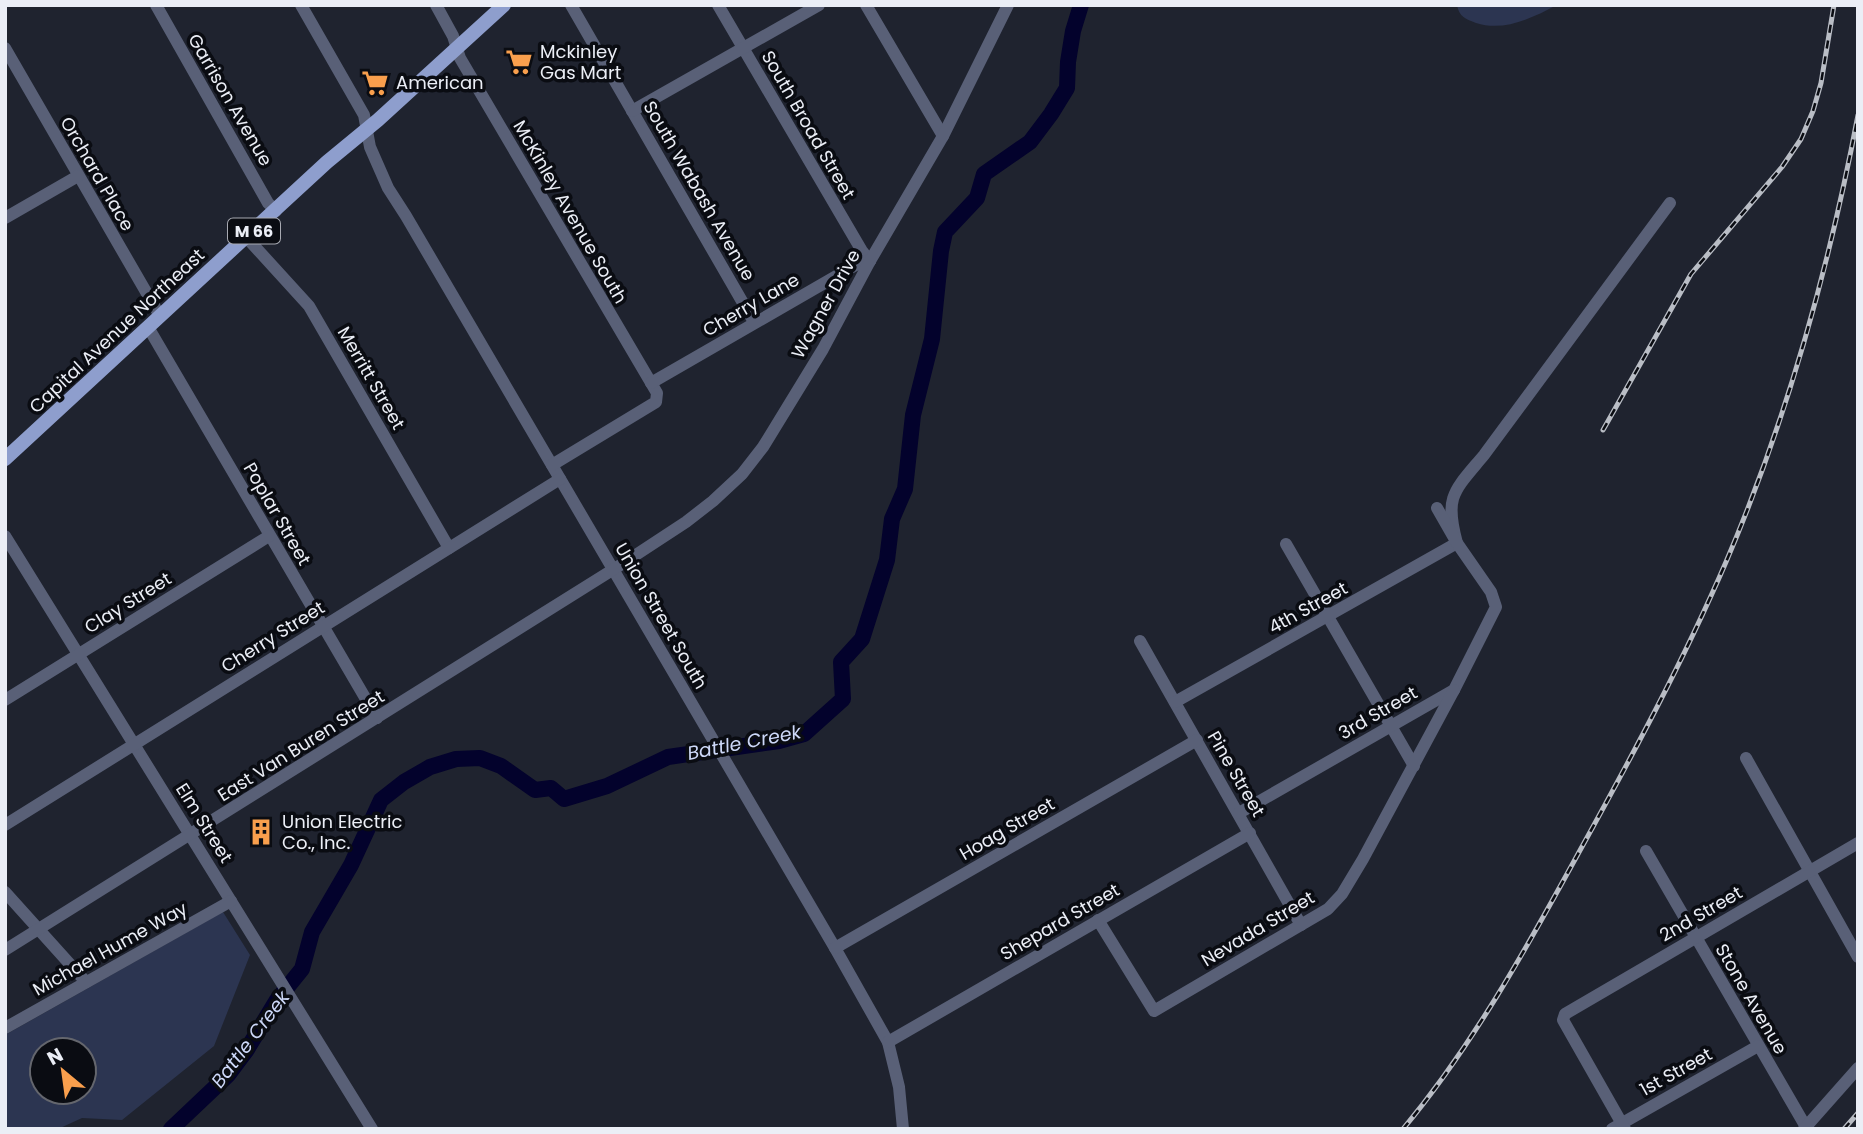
<svg xmlns="http://www.w3.org/2000/svg" width="1863" height="1134" font-family="Poppins,sans-serif">
<rect width="100%" height="100%" fill="#1f232f"/>
<!-- green -->
<g fill="#2c3551" fill-rule="evenodd">
<path d="M1457,5H1557C1532,18 1504,32 1476,23C1466,19 1459,17 1457,5Z"/>
<path d="M223,912L250,955L214,1046L122,1120L82,1118L58,1129H5V1035ZM42,1050H84V1092H42Z"/>
</g>
<g fill="none" stroke-linecap="round" stroke-linejoin="round">
<!-- river -->
<polyline stroke="#03022c" stroke-width="16" points="171,1129 228,1075 246,1051 277,1000 302,969 312,932 351,865 381,800 404,782 430,767 456,759 480,758 501,766 535,790 551,788 564,799 607,786 668,757 779,741 804,734 843,699 841,662 862,639 887,560 892,519 905,489 913,415 932,339 941,251 945,232 977,198 984,174 1030,142 1051,114 1067,88 1068,62 1073,31 1081,5"/>
<!-- minor -->
<g stroke="#596077" stroke-width="12">
<polyline points="156,5 268,203 276,211"/>
<polyline points="301,5 364,115 370,147 388,188 406,216 835,948 888,1042 899,1087 903,1129"/>
<polyline points="436,5 453,36 460,58 657,393 656,402 552,465"/>
<polyline points="571,5 754,322"/>
<polyline points="718,5 862,251 870,261"/>
<polyline points="866,5 943,136"/>
<polyline points="5,48 160,316"/>
<polyline points="632,111 819,5"/>
<polyline points="5,218 78,176"/>
<polyline points="247,238 309,306 449,548"/>
<polyline points="148,327 377,718"/>
<polyline points="651,383 859,263 870,261"/>
<polyline points="5,536 372,1129"/>
<polyline points="1286,544 1414,766"/>
<polyline points="1140,641 1301,925"/>
<polyline points="5,700 269,536"/>
<path d="M1175,702L1457,543C1444,496 1454,491 1484,455L1670,203"/>
<polyline points="1746,758 1858,957"/>
<polyline points="1239,813 1454,690 1496,607 1491,592 1457,543 1437,508"/>
<polyline points="5,825 560,479"/>
<polyline points="1646,851 1806,1127"/>
<polyline points="5,892 86,982"/>
<polyline points="1098,920 1154,1011 1328,909 1342,894 1363,859 1454,690"/>
<polyline points="835,948 1197,740"/>
<polyline points="5,950 622,564 686,522 713,501 742,474 763,447 823,349 870,261 943,136 1008,5"/>
<polyline points="5,1028 231,901"/>
<polyline points="888,1042 1250,833"/>
<polyline points="1612,1129 1758,1046"/>
<polyline points="1625,1129 1563,1020 1565,1014 1858,843"/>
<polyline points="1804,1129 1858,1068"/>
</g>
<!-- major -->
<polyline stroke="#8e9ecd" stroke-width="14" points="5,459 327,162 378,120 504,5"/>
<!-- rail casing -->
<g stroke="#b9bdc5" stroke-width="5">
<g id="rail">
<polyline points="1603,430 1691,274 1782,167 1801,139 1813,111 1821,83 1834,5"/>
<path d="M1403,1129C1473,1045 1526,949 1578,854C1631,758 1683,662 1726,562C1787,419 1829,268 1858,115"/>
<polyline points="1844,1129 1858,1113"/>
</g>
</g>
<!-- rail -->
<use href="#rail" stroke="#0a0c12" stroke-width="2.5" stroke-dasharray="8" stroke-linecap="butt"/>
</g>
<!-- icons -->
<defs>
<g id="supermarket-bare" transform="scale(2.1)"><path d="M-6-5.5h2.5l.6 2H6L4.5 2H-2.5L-4.4-4H-6ZM-1.5 3.2a1.3 1.3 0 1 0 .1 0ZM3 3.2a1.3 1.3 0 1 0 .1 0Z" fill="#f99f4d" stroke="#0a0c12" stroke-width="2.5" paint-order="stroke"/></g>
<g id="building-bare" transform="scale(2.1)"><path d="M-4-6H4V6H1V3H-1V6H-4ZM-2.5-4.3h1.7v1.8h-1.7ZM.8-4.3h1.7v1.8H.8ZM-2.5-1h1.7V.8h-1.7ZM.8-1h1.7V.8H.8Z" fill="#f99f4d" stroke="#0a0c12" stroke-width="2.5" paint-order="stroke"/></g>
</defs>
<g fill-rule="evenodd">
<use href="#supermarket-bare" x="519" y="62"/>
<use href="#supermarket-bare" x="375" y="83"/>
<use href="#building-bare" x="261" y="832"/>
</g>
<g text-anchor="middle" stroke-width="7" stroke-linejoin="round" paint-order="stroke">
<!-- shield labels -->
<rect fill="#0a0c12" stroke="#a8aab2" stroke-width="2" x="228" y="218.5" width="52" height="25" rx="5"/>
<g font-size="16" font-weight="bold" fill="#ebeef6">
<text x="254" y="237">M 66</text>
</g>
<!-- poi labels -->
<g font-size="18" fill="#ebeef6" stroke="#0a0c12" text-anchor="start">
<text x="540" y="58">Mckinley<tspan x="540" dy="21">Gas Mart</tspan></text>
<text x="396" y="89">American</text>
<text x="282" y="828">Union Electric<tspan x="282" dy="21">Co., Inc.</tspan></text>
</g>
<!-- street labels -->
<g font-size="18" fill="#ebeef6" stroke="#0a0c12">
<text transform="translate(230 100) rotate(60)" y="6">Garrison Avenue</text>
<text transform="translate(808 125) rotate(60)" y="6">South Broad Street</text>
<text transform="translate(97 174) rotate(60)" y="6">Orchard Place</text>
<text transform="translate(699 191) rotate(60)" y="6">South Wabash Avenue</text>
<text transform="translate(570 212) rotate(60)" y="6">McKinley Avenue South</text>
<text transform="translate(826 304) rotate(-61)" y="6">Wagner Drive</text>
<text transform="translate(751 305) rotate(-30)" y="6">Cherry Lane</text>
<text transform="translate(117 331) rotate(-43)" y="6">Capital Avenue Northeast</text>
<text transform="translate(371 378) rotate(60)" y="6">Merritt Street</text>
<text transform="translate(277 514) rotate(60)" y="6">Poplar Street</text>
<text transform="translate(128 603) rotate(-32)" y="6">Clay Street</text>
<text transform="translate(1308 608) rotate(-29)" y="6">4th Street</text>
<text transform="translate(661 616) rotate(60)" y="6">Union Street South</text>
<text transform="translate(273 637) rotate(-32)" y="6">Cherry Street</text>
<text transform="translate(1378 713) rotate(-30)" y="6">3rd Street</text>
<text transform="translate(301 746) rotate(-32)" y="6">East Van Buren Street</text>
<text transform="translate(1236 774) rotate(60)" y="6">Pine Street</text>
<text transform="translate(204 823) rotate(58)" y="6">Elm Street</text>
<text transform="translate(1007 829) rotate(-30)" y="6">Hoag Street</text>
<text transform="translate(1701 914) rotate(-30)" y="6">2nd Street</text>
<text transform="translate(1060 922) rotate(-30)" y="6">Shepard Street</text>
<text transform="translate(1258 929) rotate(-31)" y="6">Nevada Street</text>
<text transform="translate(110 949) rotate(-29)" y="6">Michael Hume Way</text>
<text transform="translate(1751 999) rotate(60)" y="6">Stone Avenue</text>
<text transform="translate(1676 1072) rotate(-29)" y="6">1st Street</text>
</g>
<!-- water labels -->
<g font-size="19" font-style="italic" fill="#cdd8f8" stroke="#0a0c12">
<text transform="translate(744 742) rotate(-11)" y="7">Battle Creek</text>
<text transform="translate(250 1039) rotate(-53)" y="7">Battle Creek</text>
</g>
</g>
<!-- border -->
<rect width="1863" height="1134" fill="none" stroke="#ebeef6" stroke-width="14"/>
<!-- north arrow -->
<g transform="translate(63 1071) rotate(331)"><circle r="33" fill="#0a0c12" stroke="#64666d" stroke-width="2"/>
<path d="M0-5L12 26L0 18L-12 26Z" fill="#f99f4d"/>
<text y="-10" font-size="19" font-weight="bold" text-anchor="middle" fill="#ebeef6">N</text>
</g>
</svg>
